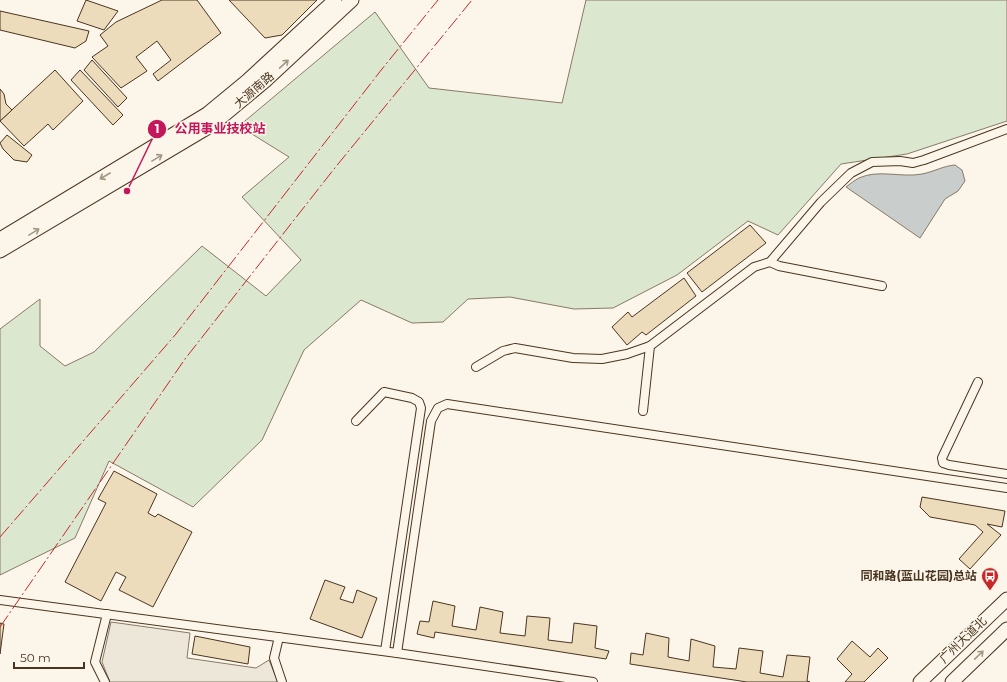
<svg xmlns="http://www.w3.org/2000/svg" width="1007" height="682" font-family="Montserrat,'Noto Sans SC',sans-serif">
<rect width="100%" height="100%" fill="#fbf6e9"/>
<!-- green -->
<polygon fill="#dce7d0" stroke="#887966" points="586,0 1007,0 1007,121 907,154 841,164 778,235 748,221 677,275 613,308 574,309 510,297 468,299 443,322 412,323 361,300 304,350 262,440 193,507 109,461 75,538 0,575 0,329 40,299 40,346 65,366 94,352 202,246 266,296 301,260 242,197 289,157 239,126 375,12 429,88 562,103"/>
<!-- parking -->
<polygon fill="#ede7d9" stroke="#887966" points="111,622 190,633 187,658 256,668 269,660 278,682 110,682 102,662"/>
<!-- water -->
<path fill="#c9cecd" stroke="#887966" d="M955,165L962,170L965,181L958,191L945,199L920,238L846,187C850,184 855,180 859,178C878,169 902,178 922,174C933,172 943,166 955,165Z"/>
<!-- building -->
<g fill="#ecdcbc" stroke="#4a3520">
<polygon points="86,0 118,11 104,30 77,21"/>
<polygon points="162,0 197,0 221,33 158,81 153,74 171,60 157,41 136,57 147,71 121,88 92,57 108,46 100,35 116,22"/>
<polygon points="229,0 317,0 282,35 265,38"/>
<polygon points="0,11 89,31 86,41 75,48 0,30"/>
<polygon points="92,60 127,98 118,107 84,70"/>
<polygon points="55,70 83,101 53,130 48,124 24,146 0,121"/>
<polygon points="80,70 123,115 113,125 71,80"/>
<polygon points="0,89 4,94 6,104 12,110 0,121"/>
<polygon points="7,135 32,155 27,162 14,160 3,149 0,143"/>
<polygon points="750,225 766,243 702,292 687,273"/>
<polygon points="684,278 696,296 646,335 642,332 627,345 612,327 628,312 632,317"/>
<polygon points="114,471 157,494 148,513 155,517 158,514 192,532 153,607 119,590 126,577 116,572 101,601 65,582 106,503 98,499"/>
<polygon points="922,497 1005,511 1002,527 987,524 1001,535 970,569 959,559 983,532 975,525 930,517 920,507"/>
<polygon points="325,580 345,587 340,599 353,603 357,590 377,598 362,638 310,619"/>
<polygon points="433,601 455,606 452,626 476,630 480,607 503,612 500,633 525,636 527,616 550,618 548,640 572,643 574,623 597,626 595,648 609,651 606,659 435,632 434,638 417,634 420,621 429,622"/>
<polygon points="0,623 4,624 0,654"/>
<polygon points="646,633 669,638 668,657 689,661 691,639 715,646 713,667 736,669 739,648 763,651 760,673 783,677 787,655 810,657 807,681 810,682 747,682 630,664 631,653 643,655"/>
<polygon points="195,636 250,647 248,664 192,654"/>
<polygon points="852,641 870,657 878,648 888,658 864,682 845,682 852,674 837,659"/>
</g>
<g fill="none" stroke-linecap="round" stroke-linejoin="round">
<!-- street casing -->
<g stroke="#4a3520" stroke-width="10">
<g id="street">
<polyline points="770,262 779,266 882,286"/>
<polyline points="476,367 503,351 515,348 573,358 602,359 627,354 650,346 754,267 770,262 821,202 851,173 872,162 900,161 913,163 924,160 1007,129"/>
<polyline points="978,382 942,458 943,463 949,465 1007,474"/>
<polyline points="643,411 650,346"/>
<polyline points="356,421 384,392 412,398 419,402 421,408 385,651"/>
<polyline points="0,600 397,653 593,682"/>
<polyline points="279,637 274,658 282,682"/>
<polyline points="397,653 431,421 438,408 447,404 1007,488"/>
<polyline points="105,682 95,662 107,614"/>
</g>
</g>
<!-- primary casing -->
<g stroke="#4a3520" stroke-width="15">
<g id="primary">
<polyline points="0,239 207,114 247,81 335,0"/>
<polyline points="0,251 212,125 265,81 352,0"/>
<polyline points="920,682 1007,599"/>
<polyline points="952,682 1007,629"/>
</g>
</g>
<!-- street -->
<use href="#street" stroke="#fbf6e9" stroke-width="8"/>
<!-- primary -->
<use href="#primary" stroke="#fbf6e9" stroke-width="13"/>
<!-- power -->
<g stroke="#c62828" stroke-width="1" stroke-dasharray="14 3 2 3" stroke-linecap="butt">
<polyline points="0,537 176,334 382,69 438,0"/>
<polyline points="0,627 185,359 334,169 472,0"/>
</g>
</g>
<!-- one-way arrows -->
<defs><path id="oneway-shaft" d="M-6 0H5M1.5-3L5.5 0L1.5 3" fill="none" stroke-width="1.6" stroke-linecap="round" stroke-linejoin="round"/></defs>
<g stroke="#a29684">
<use href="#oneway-shaft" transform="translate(284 64) rotate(-43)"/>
<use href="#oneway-shaft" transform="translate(157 158) rotate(-31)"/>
<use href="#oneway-shaft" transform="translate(105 176) rotate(150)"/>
<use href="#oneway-shaft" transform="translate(34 232) rotate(-31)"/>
<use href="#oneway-shaft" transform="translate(979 655) rotate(-44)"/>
</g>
<!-- icons -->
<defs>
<g id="bus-pin" transform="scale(0.9)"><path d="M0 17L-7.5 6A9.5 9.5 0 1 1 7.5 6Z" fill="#c62828" stroke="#fbf6e9"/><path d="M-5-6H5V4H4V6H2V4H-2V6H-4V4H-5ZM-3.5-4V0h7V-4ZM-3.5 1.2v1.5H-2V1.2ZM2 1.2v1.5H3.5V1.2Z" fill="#fff"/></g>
</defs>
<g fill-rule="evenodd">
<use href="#bus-pin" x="990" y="576"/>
</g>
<g text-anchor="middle" stroke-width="3" stroke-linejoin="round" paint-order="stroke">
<!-- street labels -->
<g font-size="12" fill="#4a3520" stroke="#fbf6e9">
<text transform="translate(254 90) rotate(-41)" y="4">大源南路</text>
<text transform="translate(963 640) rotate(-44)" y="4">广州大道北</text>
</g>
<!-- poi labels -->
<g font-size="12" font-weight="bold" fill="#4a3520" stroke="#fbf6e9" text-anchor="end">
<text x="977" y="580">同和路(蓝山花园)总站</text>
</g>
</g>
<!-- callouts -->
<path fill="none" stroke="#c2185b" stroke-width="1.5" d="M127 191L157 129"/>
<g fill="#c2185b" stroke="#fbf6e9" stroke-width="1.5">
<circle cx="127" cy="191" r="4"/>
<circle cx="157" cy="129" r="10"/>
</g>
<g font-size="12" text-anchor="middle" font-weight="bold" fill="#fff">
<text x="157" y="133">1</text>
</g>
<g font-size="13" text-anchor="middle" font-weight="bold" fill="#c2185b" stroke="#fbf6e9" stroke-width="3" stroke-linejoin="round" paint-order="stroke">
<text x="220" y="133">公用事业技校站</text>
</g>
<!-- scale -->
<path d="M14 662v6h70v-6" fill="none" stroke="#4a3520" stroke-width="2"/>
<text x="20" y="662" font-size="12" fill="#4a3520" stroke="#fbf6e9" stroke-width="3" paint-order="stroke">50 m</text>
</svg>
